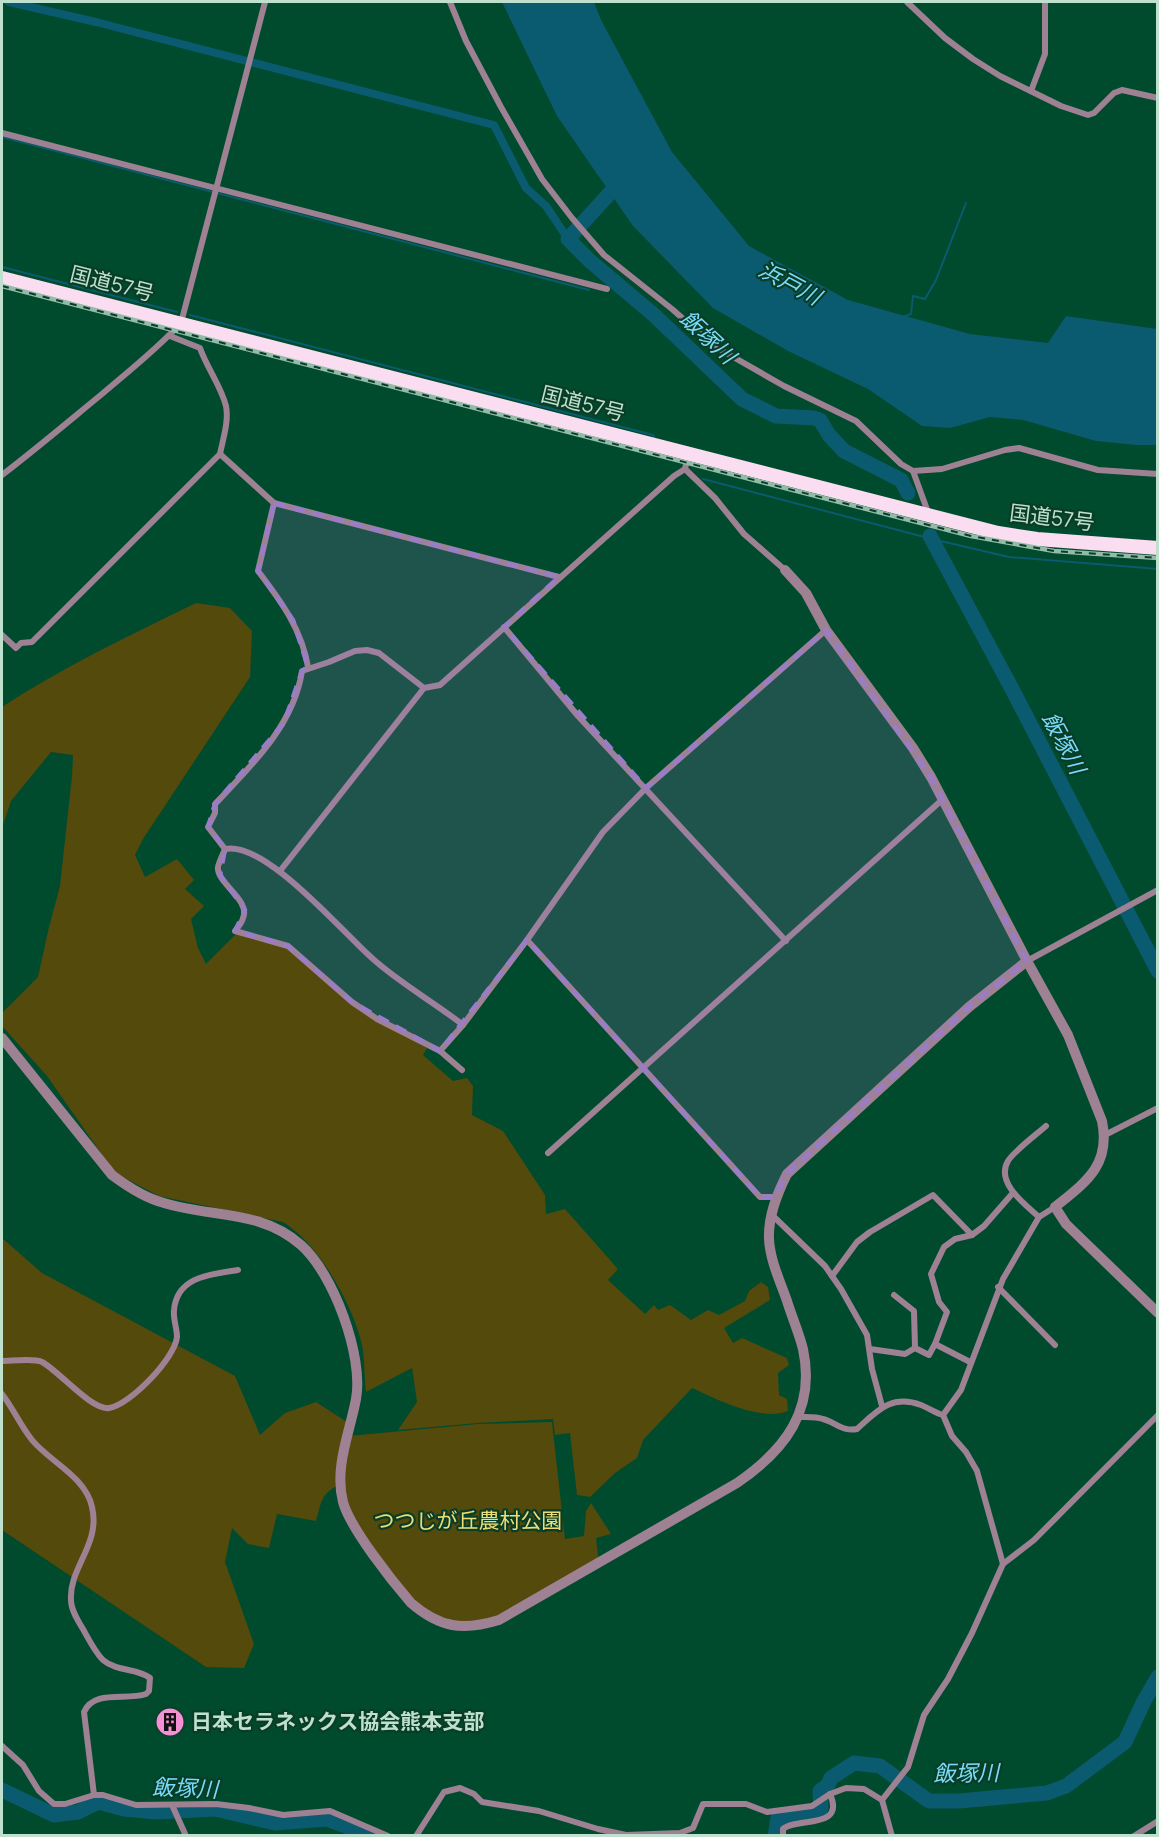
<svg xmlns="http://www.w3.org/2000/svg" width="1159" height="1837" font-family="Manrope,'Noto Sans JP',sans-serif">
<rect width="100%" height="100%" fill="#004a2e"/>
<!-- green -->
<g fill="#534a0c">
<path d="M196,603L230,608L252,631L250,677L143,839L135,855L145,877L177,859L194,880L185,889L204,906L191,919L198,948L206,964L236,934L287,948L351,1004L427,1048L423,1055L453,1081L467,1078L473,1086L472,1115L503,1131L545,1195L546,1214L565,1209L618,1269L608,1280L645,1314L654,1305L658,1310L670,1305L691,1320L708,1310L719,1315L745,1301L749,1291L761,1282L768,1287L770,1300L724,1328L733,1343L742,1338L787,1358L789,1365L778,1373L779,1395L787,1399L788,1411C761,1422 716,1399 692,1388L643,1440L637,1458L615,1473L590,1497L577,1495L570,1433L555,1435L553,1419L478,1423L398,1430L417,1402L412,1368L366,1392C364,1377 365,1360 362,1345C353,1305 319,1244 283,1222L159,1196L115,1173L47,1076L2,1026V1013L38,977L49,927L60,886L72,776L73,755L51,752L11,801L2,828V707C63,667 130,635 196,603Z"/>
<path d="M2,1238L42,1273L235,1376L260,1435L285,1413L316,1402L350,1424L348,1436L478,1424L552,1422L565,1539L584,1536L586,1511L591,1503L611,1534L596,1538L599,1563L499,1620L469,1627L424,1614L351,1521L340,1485C321,1492 321,1504 316,1521L277,1514L269,1548L248,1544L232,1528L225,1562L254,1644L244,1668L206,1667L2,1530Z"/>
</g>
<!-- water -->
<polygon fill="#0a5b6f" points="502,2 594,2 601,20 672,152 749,246 848,300 970,334 1048,343 1066,316 1157,329 1157,445 1136,445 1096,441 1023,420 990,417 950,428 922,426 868,389 788,351 713,308 633,226 557,116"/>
<g fill="none" stroke-linecap="round" stroke-linejoin="round">
<!-- stream -->
<g stroke="#0a5b6f" stroke-width="2">
<polyline points="2,137 589,290"/>
<polyline points="2,267 177,312"/>
<polyline points="190,315 653,435 654,437"/>
<polyline points="903,317 911,314 913,296 925,299 936,280 966,203"/>
<polyline points="703,479 932,539 1009,557 1158,569"/>
</g>
<!-- canal -->
<polyline stroke="#0a5b6f" stroke-width="8" points="9,2 96,22 494,125 526,188 546,206 568,239"/>
<!-- river -->
<g stroke="#0a5b6f" stroke-width="15">
<polyline points="626,182 610,193 568,239 590,261 654,315 742,399 776,416 814,418 820,420 829,435 844,451 901,480 908,493"/>
<polyline points="930,536 1012,689 1158,971"/>
<polyline points="2,1790 54,1815 78,1812 98,1802 124,1809 156,1812 215,1809 275,1823 327,1819 372,1836"/>
<polyline points="775,1836 778,1818 817,1812 821,1809 820,1791 828,1785 831,1778 854,1763 880,1766 929,1801 959,1801 1047,1793 1066,1786 1125,1742 1144,1701 1158,1677"/>
</g>
<!-- minor -->
<g stroke="#9e8193" stroke-width="6">
<polyline points="450,2 466,41 501,107 542,179 572,218 604,255 672,309 714,346 784,386 856,421 901,464 913,471 942,469 1005,450 1019,448 1098,470 1158,474"/>
<polyline points="907,2 945,38 973,59 1000,76 1061,106 1088,115 1094,113 1114,93 1122,90 1158,98"/>
<polyline points="1031,91 1045,54 1045,2"/>
<polyline points="2,133 607,289"/>
<polyline points="220,454 274,503 559,577"/>
<polyline points="685,469 715,498 744,534 785,570"/>
<polyline points="913,471 929,515"/>
<path d="M2,475C36,449 69,421 102,394C129,371 157,349 181,323L265,2"/>
<path d="M274,503L258,571C281,601 302,630 308,667"/>
<polyline points="504,627 578,716 786,941"/>
<path d="M2,635L16,648L21,643L32,642L220,454C223,439 229,421 226,406C221,386 207,368 200,348L170,336"/>
<path d="M225,849L208,827L215,813V804C251,766 294,725 302,671L329,662L355,651L367,650L379,653L424,688"/>
<path d="M225,849C223,854 219,862 218,867C216,883 251,900 243,918C242,923 238,927 235,931L288,946L352,1002L377,1019L440,1051"/>
<path d="M225,849C265,840 344,934 373,959C401,984 434,1002 463,1025"/>
<polyline points="280,871 424,688 440,685 674,476 685,469 688,454"/>
<polyline points="527,940 760,1197 775,1197"/>
<polyline points="1027,961 1158,890"/>
<polyline points="462,1070 440,1051 463,1025 527,940 603,832 646,788 826,630"/>
<polyline points="1105,1135 1158,1108"/>
<polyline points="548,1153 943,799"/>
<polyline points="772,1215 825,1266 841,1289 867,1335 872,1369 882,1406"/>
<path d="M1039,1217C1026,1205 995,1183 1008,1161C1013,1152 1037,1134 1046,1126"/>
<polyline points="832,1276 857,1242 870,1232 933,1195 972,1235 984,1226 1012,1194"/>
<polyline points="998,1287 1055,1345"/>
<polyline points="935,1344 947,1312 939,1302 931,1274 944,1247 955,1239 972,1235"/>
<polyline points="915,1348 929,1355 935,1344 970,1362"/>
<polyline points="870,1349 905,1354 915,1348 914,1311 894,1295"/>
<path d="M2,1361C11,1361 35,1358 42,1362C59,1371 92,1411 109,1408C130,1405 175,1358 177,1337C177,1328 173,1319 174,1310C177,1276 212,1274 238,1270"/>
<path d="M2,1394C13,1408 20,1425 32,1440C50,1462 86,1477 92,1507C101,1544 69,1567 71,1600C71,1610 78,1621 83,1629C89,1640 95,1652 103,1660C117,1672 137,1668 150,1678L149,1691L146,1694C126,1701 94,1689 84,1712L94,1795"/>
<polyline points="943,1415 961,1390 1003,1279 1039,1217 1055,1207"/>
<path d="M797,1417C806,1417 815,1416 823,1419C835,1422 843,1432 857,1429C877,1411 891,1394 921,1405C929,1408 935,1413 943,1415L952,1436L966,1452L977,1471L1003,1564"/>
<polyline points="2,1746 23,1765 39,1791 54,1804 65,1804 94,1795 103,1795 136,1805 216,1804 249,1808 283,1815 330,1811 388,1836"/>
<polyline points="882,1800 908,1767 924,1715 948,1679 972,1633 1003,1564 1034,1540 1158,1415"/>
<polyline points="172,1805 186,1836"/>
<polyline points="416,1836 444,1792 460,1788 474,1794 482,1802 539,1811 598,1829 626,1835 680,1833 693,1828 703,1804 746,1804 767,1812 812,1806 830,1794 846,1788 864,1789 882,1800 892,1836"/>
<path d="M783,1836V1829C796,1817 846,1830 830,1794"/>
<polyline points="1134,1836 1158,1821"/>
</g>
<!-- tertiary -->
<g stroke="#9e8193" stroke-width="10">
<path d="M785,570L806,593L826,630L913,748L931,777L1027,961L1068,1035L1102,1121C1111,1165 1086,1182 1055,1207L1066,1224L1158,1313"/>
<path d="M2,1038L112,1175C128,1187 145,1198 164,1203C212,1218 260,1209 301,1245C333,1273 364,1356 356,1399C350,1432 334,1467 343,1502C350,1528 392,1581 411,1603C440,1628 463,1631 499,1620L737,1483C785,1450 816,1410 803,1349C799,1333 792,1317 787,1301C780,1281 770,1260 769,1239C768,1216 777,1194 787,1174L969,1007L1027,961"/>
</g>
<!-- trunk -->
<polyline stroke="#faddf0" stroke-width="14" points="2,278 998,533 1037,539 1158,548"/>
<!-- rail casing -->
<g stroke="#92bca8" stroke-width="4.5">
<polyline id="rail" points="2,286 971,536 1054,551 1158,558"/>
</g>
<!-- rail -->
<use href="#rail" stroke="#093d27" stroke-width="2" stroke-dasharray="7" stroke-linecap="butt"/>
</g>
<!-- marked area -->
<path fill="#9a7dc6" fill-opacity="0.2" stroke="#9a7dc6" stroke-width="4.5" stroke-dasharray="12 8" stroke-linejoin="round" d="M274,503L559,577L504,627L646,788L826,630L931,777L1027,961L969,1007L787,1174L775,1197H760L527,940L440,1051L352,1002L288,946L235,931L245,910L220,875L225,849L208,827L215,804L284,723L302,671L308,667L293,620L258,571Z"/>
<!-- icons -->
<defs>
<g id="building-disc" transform="scale(1.5)"><circle r="9.5" fill="#f491d4" stroke="#093d27"/><path d="M-4-6H4V6H1V3H-1V6H-4ZM-2.5-4.3h1.7v1.8h-1.7ZM.8-4.3h1.7v1.8H.8ZM-2.5-1h1.7V.8h-1.7ZM.8-1h1.7V.8H.8Z" fill="#111"/></g>
</defs>
<g fill-rule="evenodd">
<use href="#building-disc" x="170" y="1722"/>
</g>
<g text-anchor="middle" stroke-width="4.5" stroke-linejoin="round" paint-order="stroke">
<!-- street labels -->
<g font-size="21" fill="#c0e0ce" stroke="#093d27">
<text transform="translate(112 284) rotate(14)" y="7">国道57号</text>
<text transform="translate(583 404) rotate(14)" y="7">国道57号</text>
<text transform="translate(1052 518) rotate(7)" y="7">国道57号</text>
</g>
<!-- park labels -->
<g font-size="21" fill="#eedd76" stroke="#093d27">
<text x="468" y="1528">つつじが丘農村公園</text>
</g>
<!-- poi labels -->
<g font-size="21" font-weight="bold" fill="#c0e0ce" stroke="#093d27" text-anchor="start">
<text x="191" y="1729">日本セラネックス協会熊本支部</text>
</g>
<!-- water labels -->
<g font-size="22" font-style="italic" fill="#7adbf9" stroke="#093d27">
<text transform="translate(790 283) rotate(28)" y="8">浜戸川</text>
<text transform="translate(708 337) rotate(43)" y="8">飯塚川</text>
<text transform="translate(1064 743) rotate(62)" y="8">飯塚川</text>
<text transform="translate(966 1773) rotate(-1)" y="8">飯塚川</text>
<text transform="translate(185 1788) rotate(2)" y="8">飯塚川</text>
</g>
</g>
<!-- border -->
<rect width="1159" height="1837" fill="none" stroke="#c0e0ce" stroke-width="6"/>
</svg>
